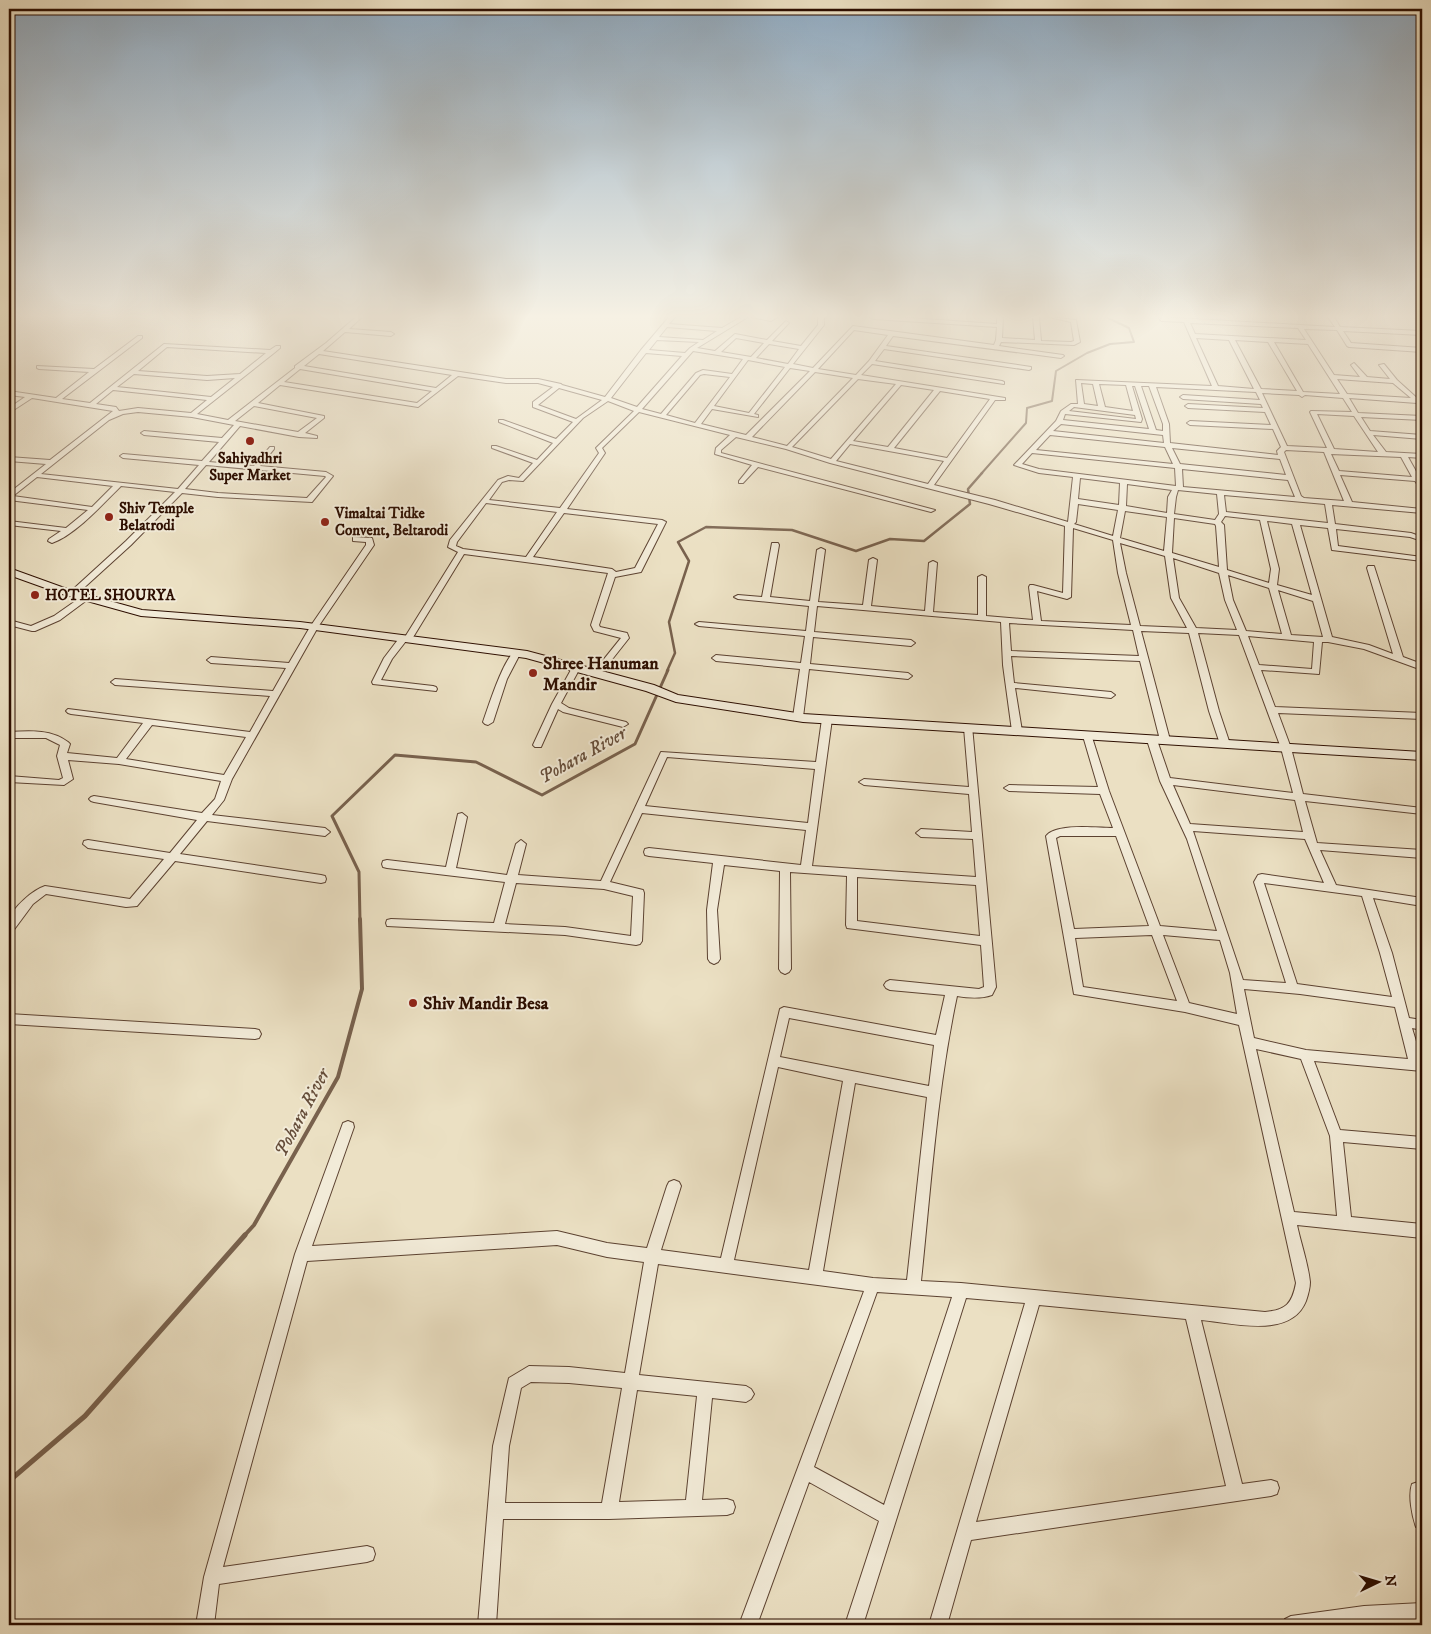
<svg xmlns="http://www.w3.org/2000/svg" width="1431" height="1634" font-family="'IM FELL DW Pica',serif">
<rect width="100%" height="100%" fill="#ebe0c3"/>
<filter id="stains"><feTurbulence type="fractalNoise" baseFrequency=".004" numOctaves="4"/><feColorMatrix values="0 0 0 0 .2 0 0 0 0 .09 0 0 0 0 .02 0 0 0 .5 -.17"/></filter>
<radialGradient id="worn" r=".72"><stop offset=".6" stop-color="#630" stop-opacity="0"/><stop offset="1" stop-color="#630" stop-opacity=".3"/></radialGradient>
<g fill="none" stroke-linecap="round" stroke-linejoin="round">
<!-- stream-far4 -->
<polyline stroke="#78614d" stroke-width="2" points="981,474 1026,423 1027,408 1052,401 1056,371 1087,353 1110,344 1134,342 1129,328 1106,317"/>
<!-- stream-far3 -->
<polyline stroke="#78614d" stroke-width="2.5" points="667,671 675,653 669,622 689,561 678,542 706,527 792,530 856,551 890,539 924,541 970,504 968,489 982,473"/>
<!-- stream-far2 -->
<polyline stroke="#78614d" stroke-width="3" points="360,921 359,872 332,816 395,755 476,762 542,795 635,744 668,670"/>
<!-- stream-far1 -->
<polyline stroke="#78614d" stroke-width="4" points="244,1236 254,1225 338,1077 362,989 360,919"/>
<!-- stream -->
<polyline stroke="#78614d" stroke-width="5" points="9,1481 85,1416 245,1235"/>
<!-- street casing -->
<g stroke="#5c4231" stroke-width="2">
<g id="street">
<path d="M356,317H362L349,329L391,332L394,334L391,336L345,332L323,351L506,379H538L561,384L562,385L605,397L641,350L669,317H675L669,324L722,328L741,317H748L697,348L715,351L735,334L767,340L786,321L789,323L788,324L772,341L801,346L818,325V317H824V325L793,364L813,368L853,326L994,345L996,340L997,327L873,319L870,317H896L997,324V317H1003L1002,338L1035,340L1033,317H1039L1041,341L1071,342L1074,341L1071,322L1049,317L1076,320L1080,342L1074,345L1001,342L999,346L1063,355L1064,356L1061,358L893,336L886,346L1031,367V369L1029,370L884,349L875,361L1002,381L1004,382V384L872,364L861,375L1005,398V400H995L934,485L995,500L1068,522L1073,477L1039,473L1014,465L1056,421L1061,411L1071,404H1078L1076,380L1212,386L1184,322L1162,321L1160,320L1159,317L1335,327L1328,317H1334L1340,327L1422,331V335L1343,331L1351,343L1422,348V352L1349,347L1347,346L1337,330L1304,329L1334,375L1360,377L1351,365L1354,363L1367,377L1390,379L1379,365L1384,364L1397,380L1418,399H1422V403H1417L1349,398L1358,413L1422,416V420L1361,417L1370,431L1422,435V439L1373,435L1386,452L1422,454V458L1408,457L1422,482V489L1420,488L1415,481L1340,475L1352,502L1422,509V513L1332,505L1335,524L1411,533L1422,537V541L1410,537L1336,529L1338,546L1422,557V561L1332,550L1328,528L1300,525L1332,637L1369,645L1393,654L1367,568L1368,566H1374L1403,657L1422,664V670L1364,649L1328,642H1322L1319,674L1261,670L1275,707L1422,713V719L1278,713L1291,748L1303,794L1422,808V814L1305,801L1317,843L1422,850V858L1320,850L1336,885L1422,898V906L1373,898L1392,953L1409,1018L1422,1020V1030L1412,1028L1422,1061V1071L1314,1061L1340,1130L1422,1137V1149L1343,1142L1351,1217L1422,1224V1238L1297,1225C1301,1244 1308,1263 1310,1282C1310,1288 1308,1295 1306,1301C1291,1339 1234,1323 1201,1320L1242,1484L1271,1480L1277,1482L1279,1488L1277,1494L1271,1496L971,1540L947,1625H929L1025,1303L966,1298L863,1625H845L879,1521L809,1482L757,1625H739L864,1291L658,1264L639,1375L746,1386L751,1389L754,1394L751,1399L746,1402L712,1398L702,1500L727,1499L733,1501L735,1507L733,1513L727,1515L609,1519H503L496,1625H478L493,1446L509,1378L529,1366L569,1367L625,1373L644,1262L607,1257L557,1245L307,1261L223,1567L367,1546L373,1548L375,1554L373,1560L367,1562L219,1584L214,1625H196L204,1577L295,1254L343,1123L348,1121L353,1123L354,1127L312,1246L557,1231L607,1243L647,1248L667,1186L669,1182L674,1180L679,1182L681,1186L661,1250L721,1258L780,1009L784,1007L936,1035L945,995L890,990L886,988L884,985L886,982L890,980L979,989L984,987L981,945L847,928L846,925L847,876L790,872L791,969L789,972L785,974L781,972L779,969L780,871L724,865L717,910L720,959L718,962L714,964L710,962L708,959L707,910L713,863L649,856L645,855L644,852L645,849L649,848L801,865L806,830L642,813L610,882L639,889L643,890L644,893L642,941L640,944L636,945L565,935L387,926L386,923L387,920L391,919L494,923L505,882L387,868L383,867L382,864L383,861L387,860L446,867L458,814L462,813L467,817L456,868L507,875L516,844L521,840L526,844L518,875L601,881L661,752L816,762L822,719L827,716L832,719L812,866L976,877L973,839L921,837L916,833L921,829L972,832L969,794L864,785L859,782L864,779L969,787L964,728L969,725L972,726L996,987L992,995C980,999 969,998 957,996C937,1090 931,1186 921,1281L961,1283L1265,1312C1286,1310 1292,1304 1296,1283L1239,1025L1185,1012L1074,994L1046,836C1056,823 1097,828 1113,828L1100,794L1009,791L1004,788L1009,785L1098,787L1083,736L1085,734H1091L1109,791L1160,926L1217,931L1187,839L1160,781L1147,740L1152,737L1157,740L1170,778L1293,793L1281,748L1239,635L1198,633L1219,711L1230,744L1225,747L1220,744L1209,711L1189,633L1141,631L1170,740L1168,742H1162L1160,740L1140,661L1011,656L1014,683L1111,692L1115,695L1111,698L1015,688L1022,731L1017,734L1012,731L1003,665L1001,622L817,606L814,632L911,640L915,643L911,646L813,637L810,664L908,673L912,676L908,679L809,669L803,717L801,719H795L793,717L800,669L716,661L712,658L716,655L801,663L805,636L699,626L695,624L699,622L806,631L809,606L738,599L734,597L738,595L762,597L772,543H778L779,545L770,597L810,601L817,550L821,548L825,550L818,602L863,605L869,560L873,558L877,560L871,606L925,611L929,563L933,561L937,563L933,612L978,615V577L982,575L986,577V616L1033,620L1029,587L1030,585H1033L1063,593L1065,526L989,504L830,463L786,449L736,437L721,450V453L935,510L931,512L758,467L743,483H739V481L752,465L715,454L716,448L730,435L639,412L602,448L605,453L567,509L662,520L666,522L641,572L615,577L599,625L600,627L627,633L629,638L599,676L596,677L592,674L621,638L594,631L591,625L608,573L464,554L412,639L411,641H406L392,659L381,680L433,686L436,687L437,689L436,691L373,684L372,682L384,658L400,637H405L458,552L448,547L450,540L498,480L508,476L519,478L533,463L492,448V446H496L537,460L553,443L499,422V420H503L556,439L573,422L533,407V402L553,387L538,383H506L458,376L418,407L280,385L258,403L324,416V418L305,433L317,436V438L299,437L240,426L209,462L254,466L270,447H274V449L260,466L326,472L333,476L312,502L218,497L182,493L131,545L76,595H70L69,593L126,541L175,492L121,486C103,504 75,535 52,543L48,541L49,539L61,531L9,525V521L66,528L88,510L9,500V493L46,464L9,461V457L50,460L113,411L32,398L9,413V408L25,397L9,395V391L56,398L89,372L39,369L37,368V366L94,369L138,336H142V338L62,399L90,403L164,344L270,350L276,346H280V348L274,353L197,414L228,420L295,368V366L326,343ZM1190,323L1298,328L1306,340L1195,334ZM667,327L717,331L703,340L659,337ZM854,330L888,335L869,361L856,375L818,369ZM736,338L764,343L751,357L721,352ZM1196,338L1229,340L1254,389L1218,386ZM657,340L699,342L690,348L685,353L649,350ZM1235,340L1268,342L1297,391L1261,389ZM1274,342L1308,344L1340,394L1303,392ZM769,344L799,349L788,364L756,358ZM167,347L266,353L240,374L207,376L138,371ZM693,351L743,359L732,374L703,370L696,373L661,414L642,409ZM646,353L682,356L637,407L611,398ZM319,354L452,375L436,388L304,366ZM748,360L785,367L749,413L714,406ZM790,368L810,371L746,435L701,424L712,409L758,417V415L754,414ZM300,369L432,391L417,403L284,382ZM815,372L853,378L787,446L752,437ZM134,374L207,380L235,378L211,397L117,387ZM704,374L730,377L695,423L666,415L700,375ZM858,379L896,384L831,459L792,447ZM1337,379L1393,383L1411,398L1347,394ZM1081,383L1093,384L1098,406L1084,404ZM1099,384L1126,385L1133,411L1105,407ZM901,385L934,390L888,447L853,441ZM1132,386H1135L1149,429L1063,420L1065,414L1141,422L1142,419ZM1141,386H1149L1163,424V431L1156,430ZM1156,387L1256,392L1260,400L1183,395L1180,397L1183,399L1261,404L1263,408L1188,404L1185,406L1188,408L1265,412L1271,425L1190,421L1187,423L1190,425L1273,429L1281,447L1277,451L1278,455L1170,443L1169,424ZM559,388L602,400L576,419L538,405ZM113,390L207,400L191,413L138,408L119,411L116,407L96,404ZM940,391L990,399L947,458L894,448ZM1262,393L1299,395L1302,397L1305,395L1343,398L1352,412L1311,411L1310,412L1327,448L1287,446ZM608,401L634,411L597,447L596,448L599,453L560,508L489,500L502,482L509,480L523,481L583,418ZM254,406L317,418L298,432L235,421ZM1074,407L1135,415L1136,419L1069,411ZM138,412L192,417L234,425L222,438L144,431L141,433L144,435L219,442L202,461L123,454L120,456L123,458L199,465L178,489L41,474L109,420L123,414ZM1317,414L1354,416L1378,452L1334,449ZM1061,424L1163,435L1164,443L1053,431ZM1050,435L1165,447L1173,464L1036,450ZM850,444L944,461L928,484L836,461ZM1172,448L1280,459L1286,475L1180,464ZM1286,450L1324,452L1344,501L1304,498L1301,496L1284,452ZM1032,453L1175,468L1176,486L1039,469L1022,464ZM1331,454L1401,457L1412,477L1339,471ZM206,465L325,476L326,477L307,498L218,493L185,489ZM1182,469L1288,480L1295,497L1183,487ZM37,477L113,486L92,507L13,496ZM1080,478L1120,483L1119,505L1078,499ZM1127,484L1172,490L1168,497L1167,513L1126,506ZM1178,490L1217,494L1219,514L1215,520L1174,514L1176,497ZM1224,495L1325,504L1328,523L1226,512ZM486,503L557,512L526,557L463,549L456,546L457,542ZM1078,504L1118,510L1113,536L1074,524L1076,522ZM1125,511L1167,517L1164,551L1120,538ZM564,513L658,524L635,568L616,572L612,569L533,557ZM1225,516L1260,520L1271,569L1269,583L1227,570L1224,525L1221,522ZM1174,518L1215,524L1216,526L1219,567L1172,553ZM1267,521L1292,524L1312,595L1277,585L1279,569ZM1073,528L1113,540L1118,573L1131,625L1041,621L1037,591L1067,599L1071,597ZM1120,543L1165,556L1171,598L1187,628L1140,626L1126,573ZM1173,558L1219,573L1225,600L1237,630L1196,628L1179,598ZM1228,575L1269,588L1282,634L1246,631L1233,600ZM1278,590L1313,601L1323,637L1291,635ZM1009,623L1133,630L1139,656L1011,651ZM1248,636L1314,642L1312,669L1259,665ZM667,757L815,769L808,823L645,806ZM1173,785L1295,800L1303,832L1190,824ZM1193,831L1305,839L1324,883L1262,874L1258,875L1254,882L1286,983L1243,980ZM1060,836H1116L1149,926L1074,929L1056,838ZM857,877L976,885L980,936L857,921ZM516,883L604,889L633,896L631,936L565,927L505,924ZM1264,883L1362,896L1380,953L1392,997L1297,984ZM1152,935L1177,1001L1083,987L1075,938ZM1163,935L1220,940L1230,973L1237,1014L1189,1003ZM1244,989L1300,994L1395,1007L1408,1059L1306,1050L1254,1038ZM789,1018L934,1045L929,1086L780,1057ZM1256,1049L1301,1059L1330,1136L1337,1216L1294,1212ZM778,1067L843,1081L809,1270L734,1260ZM855,1083L927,1097L907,1280L873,1278L823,1271ZM877,1292L952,1297L884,1505L814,1467ZM1039,1305L1186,1319L1226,1486L976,1522ZM531,1382L569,1383L622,1388L602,1503H505L509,1446L521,1388ZM637,1390L697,1396L686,1500L619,1502Z"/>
<polygon points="751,317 778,317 771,321"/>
<polygon points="1418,317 1422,317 1422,319 1419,318"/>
<path d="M353,537L372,538L374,545L318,627L232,779L224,800L212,815L325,828L330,832L325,836L207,821L180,854L321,875L325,876L326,879L325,882L321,883L175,861L137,906L126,907L46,894L33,904L13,931L9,932C9,929 8,923 9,920C13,907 33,890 45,886L130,899L164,859L88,848L83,844L84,841L88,840L170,853L197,820L94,802L91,801L89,799L91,797L94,796L202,813L215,799L221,781L119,764L68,760L73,779L64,785L9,782V776L59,780L63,778L57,756L60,745L46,738H9V732C29,731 51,729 68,742L70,744L67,753L117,758L143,723L71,714L68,713L66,711L68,709L250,732L270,696L115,685L111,682L115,679L273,691L286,668L211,663L207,660L211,657L289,663L310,627L366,545V542L353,541ZM152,725L246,737L224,775L126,759Z"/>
<polygon points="84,595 87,595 91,597 60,620 35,631 32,631 9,625 9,620 31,626 54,616"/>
<path d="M516,651L520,654L507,679L493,722L488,725L485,724L483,722C488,708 504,656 516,651Z"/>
<polygon points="576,665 580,668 561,703 569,708 626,722 628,724 623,727 563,712 558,709 541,747 535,747 533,745 552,704 572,668"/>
<polygon points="9,1014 255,1029 259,1030 261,1034 259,1038 255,1039 9,1024"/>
<path d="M1418,1482H1422V1529L1416,1527C1412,1516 1408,1495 1412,1484Z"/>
<polygon points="1422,1603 1422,1621 1352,1625 1282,1625 1285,1619 1291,1616 1364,1606"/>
</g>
</g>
<!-- secondary casing -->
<g stroke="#2d0e00" stroke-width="2">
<polygon id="secondary" points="9,568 70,590 142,610 300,622 527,651 654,685 678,695 803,714 1422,752 1422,760 803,722 676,702 646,691 526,658 300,628 141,616 62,594 9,575"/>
</g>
<!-- street -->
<use href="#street" fill="#f2ebd8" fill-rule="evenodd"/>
<!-- secondary -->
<use href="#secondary" fill="#f2ebd8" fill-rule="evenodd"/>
</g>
<!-- sky -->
<linearGradient id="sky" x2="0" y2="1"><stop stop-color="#8fa9bf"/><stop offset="0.58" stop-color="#f6f1e4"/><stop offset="1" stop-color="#f6f1e4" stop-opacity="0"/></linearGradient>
<rect width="1431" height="546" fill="url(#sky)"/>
<!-- markers -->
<g fill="#8f2418" stroke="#f2ebd8" stroke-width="2">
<circle cx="250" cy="441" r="5"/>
<circle cx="109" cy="517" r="5"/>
<circle cx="325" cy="522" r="5"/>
<circle cx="35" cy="595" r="5"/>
<circle cx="533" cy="673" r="5"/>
<circle cx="413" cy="1003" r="5"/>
</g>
<g text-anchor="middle" stroke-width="4" stroke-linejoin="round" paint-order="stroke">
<!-- far-poi labels -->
<g font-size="15" font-weight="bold" fill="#2d0e00" stroke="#f2ebd8" text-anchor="start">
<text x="250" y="463" text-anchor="middle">Sahiyadhri<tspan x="250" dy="17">Super Market</tspan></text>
<text x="119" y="513">Shiv Temple<tspan x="119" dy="17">Belatrodi</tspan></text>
<text x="335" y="518">Vimaltai Tidke<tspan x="335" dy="17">Convent, Beltarodi</tspan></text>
<text x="45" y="600">HOTEL SHOURYA</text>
</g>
<!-- poi labels -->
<g font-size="18" font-weight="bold" fill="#2d0e00" stroke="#f2ebd8" text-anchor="start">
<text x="543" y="669">Shree Hanuman<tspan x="543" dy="21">Mandir</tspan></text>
<text x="423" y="1009">Shiv Mandir Besa</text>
</g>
<!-- water labels -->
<g font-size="19" font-style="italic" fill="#654d3a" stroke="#f2ebd8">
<text transform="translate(582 754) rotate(-29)" y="7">Pohara River</text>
<text transform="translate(301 1112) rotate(-62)" y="7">Pohara River</text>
</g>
</g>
<!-- margin -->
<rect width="1431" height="1634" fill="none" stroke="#ebe0c3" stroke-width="30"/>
<rect x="10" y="10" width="1411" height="1614" fill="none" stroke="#2d0e00" stroke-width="2.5"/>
<rect x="15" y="15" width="1401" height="1604" fill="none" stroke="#2d0e00"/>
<!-- north arrow -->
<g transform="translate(1378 1582) rotate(85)" stroke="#f2ebd8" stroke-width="4" paint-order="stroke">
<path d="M0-4L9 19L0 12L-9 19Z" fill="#2d0e00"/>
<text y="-8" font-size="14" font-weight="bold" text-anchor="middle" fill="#2d0e00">N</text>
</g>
<rect width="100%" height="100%" filter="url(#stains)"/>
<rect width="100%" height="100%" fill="url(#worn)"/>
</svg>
